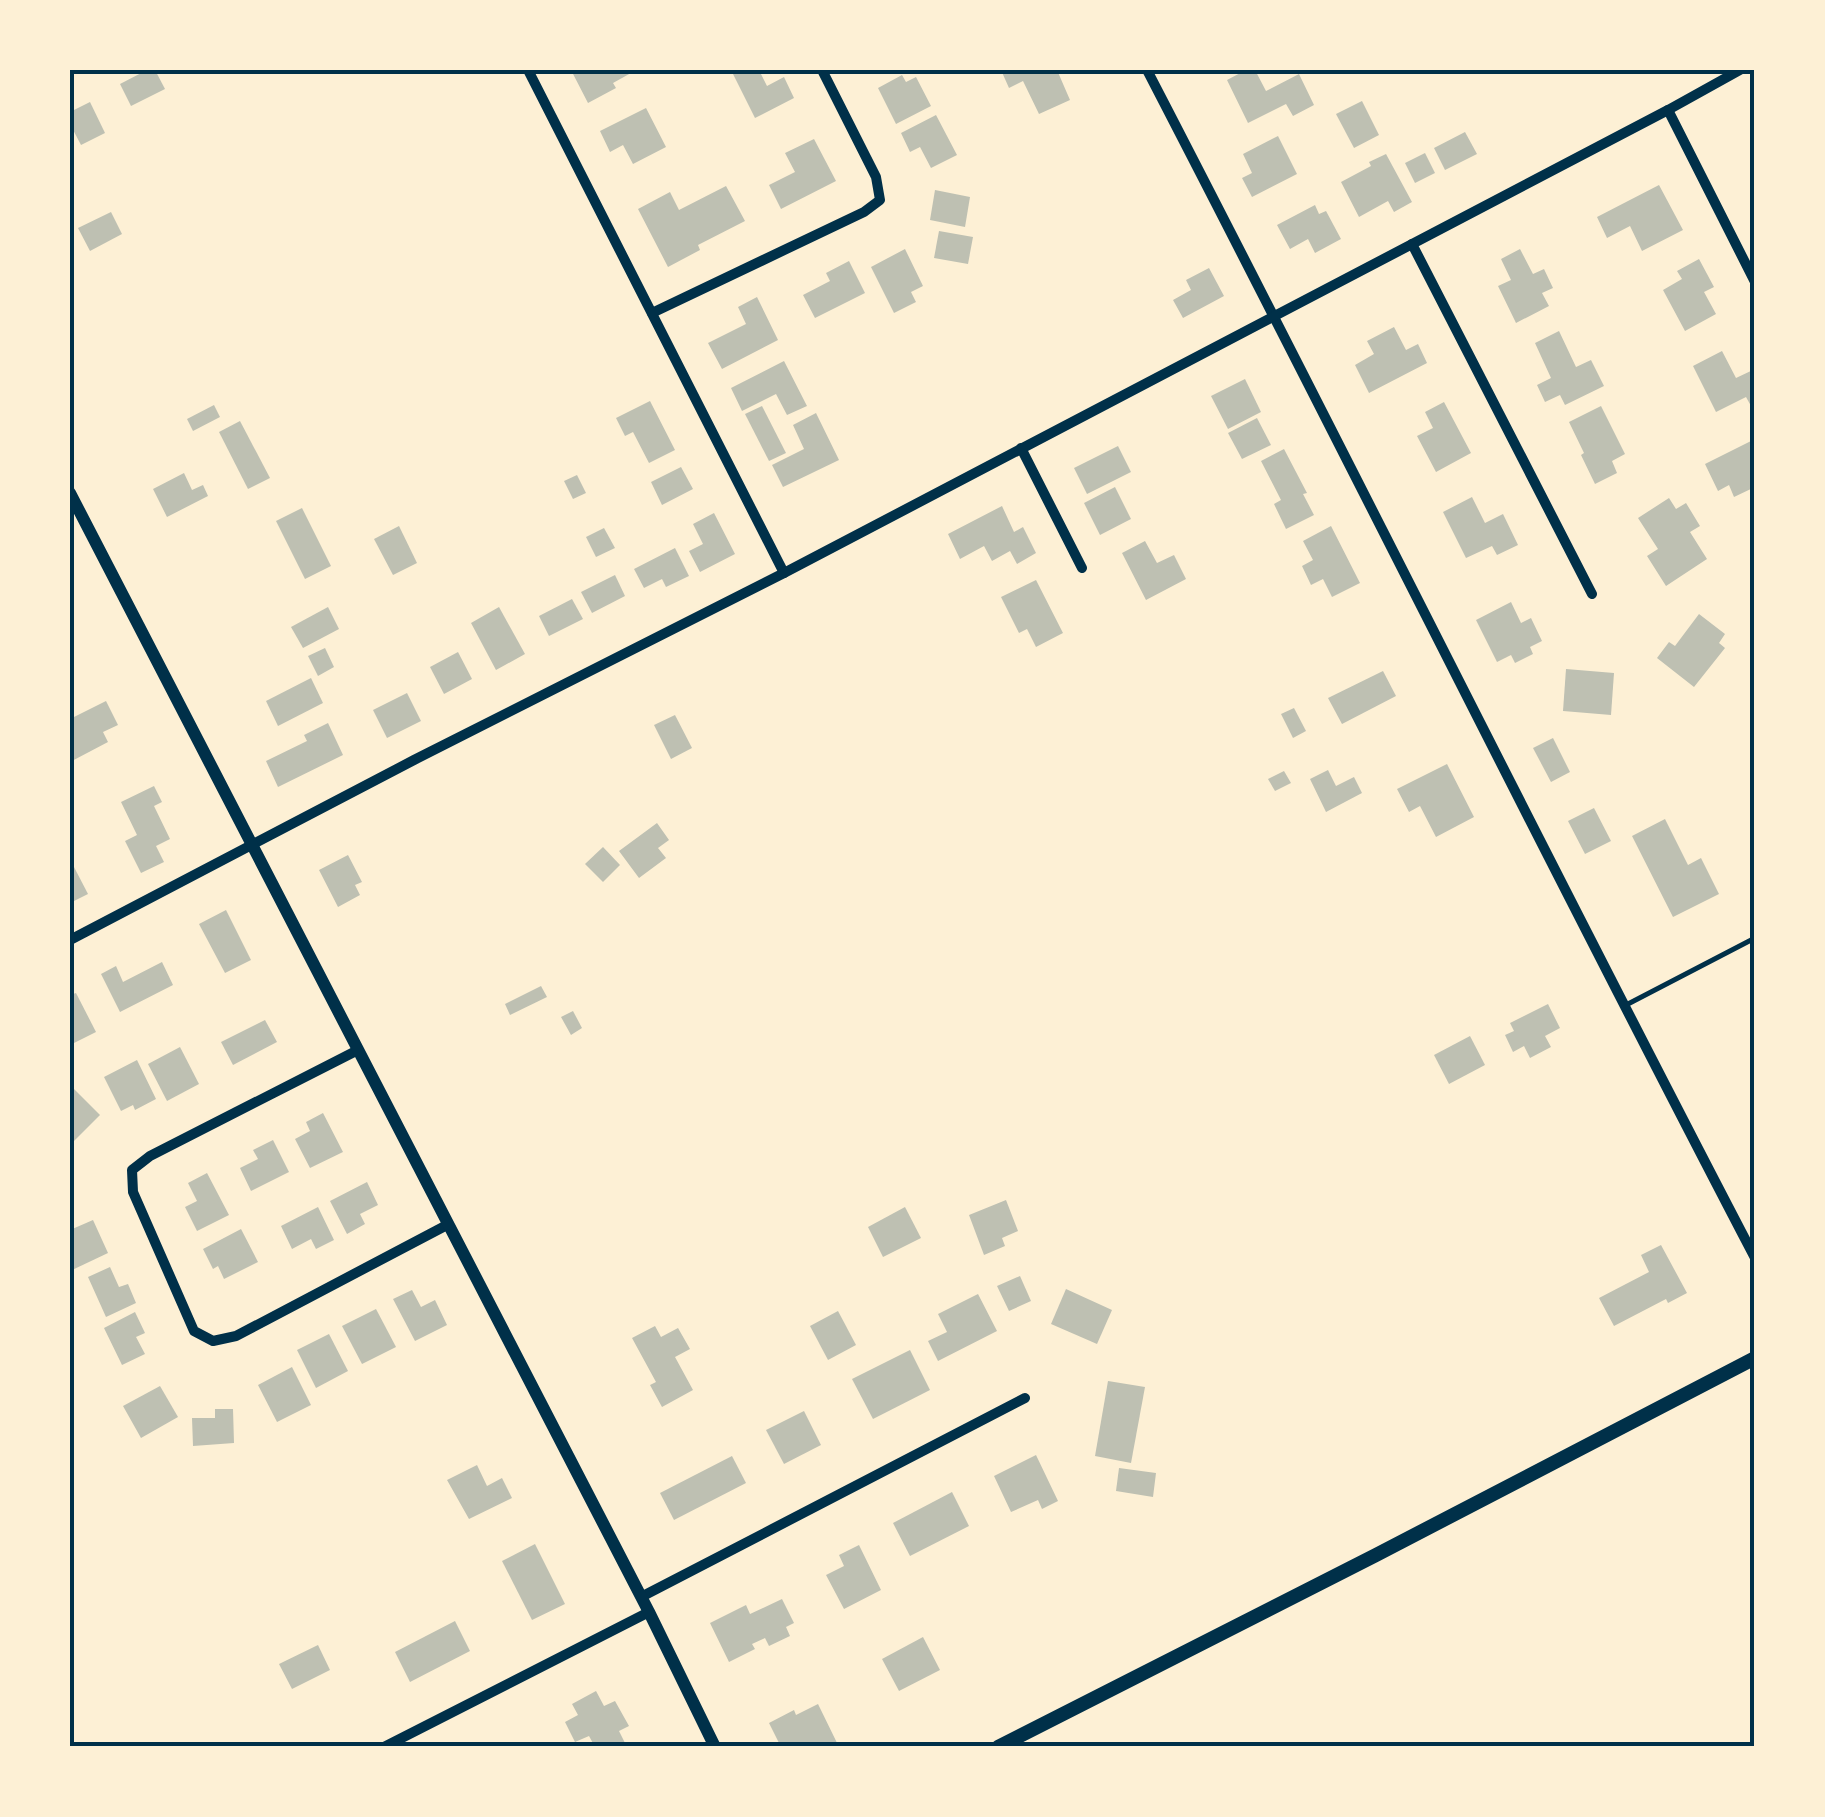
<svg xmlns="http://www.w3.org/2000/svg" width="1825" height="1817" font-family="'Fira Sans Condensed',sans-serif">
<rect width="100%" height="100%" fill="#fdf0d5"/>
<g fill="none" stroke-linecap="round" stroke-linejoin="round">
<!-- stream -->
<polyline stroke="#669bbc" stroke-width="6" points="70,1745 71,1747"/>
</g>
<!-- building -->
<g fill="#bec0b2">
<polygon points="147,70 155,70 165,89 131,106 120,84"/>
<polygon points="571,70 630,70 631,73 613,83 616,88 588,103"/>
<polygon points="731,70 759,70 767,86 784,77 794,98 755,118"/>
<polygon points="1001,70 1027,70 1028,72 1057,70 1070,100 1039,114 1023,81 1009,88"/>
<polygon points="1246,70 1255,70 1266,91 1299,74 1314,105 1293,116 1286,104 1248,123 1227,80"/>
<polygon points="902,75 906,82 916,77 931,106 896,124 878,88"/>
<polygon points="1362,101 1379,135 1354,148 1336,114"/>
<polygon points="90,102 105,133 81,145 70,124 70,112"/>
<polygon points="646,108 666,147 633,164 623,145 610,152 600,131"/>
<polygon points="936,115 957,155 931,168 920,147 910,152 901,133"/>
<polygon points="1465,132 1477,154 1445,170 1434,148"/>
<polygon points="1278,136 1297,174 1252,197 1242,178 1252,173 1243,154"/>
<polygon points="814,139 836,181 781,209 769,185 795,172 785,153"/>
<polygon points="1425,153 1435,173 1415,183 1405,163"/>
<polygon points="1386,154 1412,202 1394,212 1388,201 1359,217 1341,182 1371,166 1369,162"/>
<polygon points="1659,185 1683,230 1642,251 1630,226 1607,238 1597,217"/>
<polygon points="726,186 745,221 698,245 700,250 668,267 638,209 670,192 679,210"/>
<polygon points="935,190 970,197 965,227 930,220"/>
<polygon points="1315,205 1319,214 1326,211 1341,239 1315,253 1308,239 1290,249 1277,225"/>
<polygon points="111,212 122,234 90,251 78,228"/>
<polygon points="939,231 973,237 968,264 934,258"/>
<polygon points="905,249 923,286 911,292 916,302 894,313 871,267"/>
<polygon points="1520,249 1533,274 1544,269 1553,288 1542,293 1549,306 1516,323 1498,286 1511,280 1501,259"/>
<polygon points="1699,259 1714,287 1704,292 1716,314 1685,331 1663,290 1682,279 1677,271"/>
<polygon points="849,261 865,293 815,318 803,295 830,281 826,273"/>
<polygon points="1209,268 1224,296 1183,318 1173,300 1191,290 1186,280"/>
<polygon points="757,297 778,340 722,369 708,343 746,324 738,307"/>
<polygon points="1394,327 1406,350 1418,344 1427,363 1369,393 1355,365 1374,354 1367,341"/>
<polygon points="1559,331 1576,367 1591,360 1604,386 1565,405 1560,395 1545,402 1537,385 1551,378 1535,343"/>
<polygon points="1722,351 1736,378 1755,369 1755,404 1751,406 1746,397 1716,412 1693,366"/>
<polygon points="784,361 807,406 787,415 776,394 742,411 731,388"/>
<polygon points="1245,379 1261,412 1228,429 1211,396"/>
<polygon points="650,401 675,450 649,463 633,432 625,436 616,418"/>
<polygon points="1444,402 1471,453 1436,472 1417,436 1433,428 1425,412"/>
<polygon points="214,405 220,417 193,431 187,419"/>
<polygon points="762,406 786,453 769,461 745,414"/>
<polygon points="1601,406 1625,454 1612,461 1617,473 1595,484 1581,455 1584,453 1569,422"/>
<polygon points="816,413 839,460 783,487 772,465 804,449 793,425"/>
<polygon points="1257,418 1271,445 1242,459 1228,433"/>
<polygon points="240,421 270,478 248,489 219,432"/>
<polygon points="1753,440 1755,444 1755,487 1734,497 1729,485 1718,491 1705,464"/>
<polygon points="1118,446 1131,472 1087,494 1074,468"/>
<polygon points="1284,449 1307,493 1303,494 1314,515 1286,529 1274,504 1281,500 1261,461"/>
<polygon points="681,467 693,489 662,505 651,482"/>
<polygon points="184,473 192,490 203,485 208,496 167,517 153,489"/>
<polygon points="577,475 586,493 573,499 564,481"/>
<polygon points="1115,487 1131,519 1100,535 1084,503"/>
<polygon points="1472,497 1485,523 1503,514 1518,545 1497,555 1492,546 1466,558 1443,512"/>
<polygon points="1669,498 1676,509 1686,503 1700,526 1690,532 1707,559 1666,586 1647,556 1658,549 1638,518"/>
<polygon points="1002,506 1014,532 1023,527 1036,553 1017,564 1010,551 992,561 984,546 960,559 948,534"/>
<polygon points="302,508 331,566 305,579 276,521"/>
<polygon points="714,513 735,554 700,572 689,551 703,544 693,524"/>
<polygon points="399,526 417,563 393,575 374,539"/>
<polygon points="1331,526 1360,583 1332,597 1323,579 1311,585 1302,566 1313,560 1303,541"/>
<polygon points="604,528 615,548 596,557 586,537"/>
<polygon points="1145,541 1157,563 1174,555 1186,579 1146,600 1122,553"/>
<polygon points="675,548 689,576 666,587 662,579 644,588 634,569"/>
<polygon points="615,575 625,596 592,613 581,592"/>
<polygon points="1036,580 1063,633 1036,647 1027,629 1019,633 1001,597"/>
<polygon points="572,599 583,619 549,636 539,616"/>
<polygon points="1511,602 1521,623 1531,618 1542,641 1530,647 1533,654 1515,663 1511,655 1497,662 1476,620"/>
<polygon points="328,607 339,629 303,648 291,627"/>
<polygon points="499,607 525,654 496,670 471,623"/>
<polygon points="1699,614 1725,634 1719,643 1725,648 1694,687 1657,658 1669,642 1675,646"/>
<polygon points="325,648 334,667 318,676 308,656"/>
<polygon points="458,652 472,679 444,694 430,667"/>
<polygon points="1566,669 1614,673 1611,715 1563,711"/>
<polygon points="1383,671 1396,696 1342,724 1328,698"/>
<polygon points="311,678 323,703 278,726 266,701"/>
<polygon points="407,693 421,721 387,738 373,710"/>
<polygon points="106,701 118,725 103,732 108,742 70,762 70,719"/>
<polygon points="1294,708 1306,731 1293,738 1281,714"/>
<polygon points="675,715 692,748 671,759 654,725"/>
<polygon points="328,723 343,755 278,787 266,761 307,741 304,735"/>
<polygon points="1553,738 1570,772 1551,782 1533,748"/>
<polygon points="1447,764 1474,817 1436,837 1420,806 1409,812 1397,789"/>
<polygon points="1328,770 1336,786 1354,777 1362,793 1326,812 1310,779"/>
<polygon points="1284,771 1291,783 1275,791 1268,779"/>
<polygon points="154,786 162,802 154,806 170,839 156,846 164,862 141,873 125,841 137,835 121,802"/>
<polygon points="1594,808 1611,841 1585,854 1568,821"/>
<polygon points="1665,819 1688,865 1701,858 1719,894 1673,917 1632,836"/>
<polygon points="657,823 669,840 658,848 666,858 639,878 619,851"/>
<polygon points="603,847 620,865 603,882 585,864"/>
<polygon points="348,855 362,882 355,885 360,895 338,907 319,870"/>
<polygon points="74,867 88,894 70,903 70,869"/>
<polygon points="226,910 251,960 225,973 199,924"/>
<polygon points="162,962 173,985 120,1012 101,974 116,966 123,982"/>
<polygon points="541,986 547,997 510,1015 505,1004"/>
<polygon points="76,993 96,1032 70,1045 70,995"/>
<polygon points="1548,1004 1560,1028 1545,1036 1551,1047 1530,1058 1524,1046 1513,1052 1505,1035 1514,1031 1510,1023"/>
<polygon points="573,1011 582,1028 571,1035 561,1017"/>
<polygon points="265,1020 277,1042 233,1065 221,1042"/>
<polygon points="1470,1036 1485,1065 1449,1084 1434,1055"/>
<polygon points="180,1047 199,1084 167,1101 148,1064"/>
<polygon points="137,1060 156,1099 135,1110 133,1105 121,1111 104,1077"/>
<polygon points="70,1085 100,1115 74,1141 70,1136"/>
<polygon points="323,1113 343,1152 310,1168 295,1139 310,1131 306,1122"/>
<polygon points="273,1140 289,1172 251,1191 240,1168 258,1159 253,1150"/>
<polygon points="207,1173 229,1215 197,1231 185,1207 197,1201 188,1183"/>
<polygon points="367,1182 378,1205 360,1214 365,1224 347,1234 330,1201"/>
<polygon points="1006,1200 1018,1231 1002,1238 1005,1246 984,1255 969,1215"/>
<polygon points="318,1207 334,1240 316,1249 311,1239 292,1249 281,1226"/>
<polygon points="905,1207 921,1238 883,1257 868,1227"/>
<polygon points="93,1220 108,1253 70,1271 70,1230"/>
<polygon points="241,1229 258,1262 224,1279 218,1266 213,1269 203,1249"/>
<polygon points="1661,1245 1687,1293 1668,1303 1666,1299 1614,1326 1599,1298 1649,1272 1641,1255"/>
<polygon points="110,1267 119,1287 128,1284 136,1303 106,1317 88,1277"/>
<polygon points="1020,1276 1031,1301 1009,1311 997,1286"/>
<polygon points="1066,1289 1112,1310 1097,1344 1051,1324"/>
<polygon points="412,1290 421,1307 435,1300 447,1325 415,1341 393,1299"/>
<polygon points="978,1294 997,1331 938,1361 928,1341 947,1332 938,1314"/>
<polygon points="376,1309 396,1347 362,1364 342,1326"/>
<polygon points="838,1311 856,1345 828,1360 810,1326"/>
<polygon points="135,1312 145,1333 136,1337 145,1354 122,1365 104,1328"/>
<polygon points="655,1326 661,1337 678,1328 690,1349 675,1357 693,1390 662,1407 650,1385 656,1382 632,1338"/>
<polygon points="329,1334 348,1371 316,1388 297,1350"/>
<polygon points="910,1350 930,1390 873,1419 852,1379"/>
<polygon points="292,1367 311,1405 277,1422 258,1385"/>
<polygon points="1108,1381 1145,1387 1131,1463 1095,1456"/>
<polygon points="160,1386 178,1417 141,1438 123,1406"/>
<polygon points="215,1409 233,1409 234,1443 193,1446 192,1418 215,1418"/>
<polygon points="804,1411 821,1445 784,1464 766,1430"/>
<polygon points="1036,1455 1058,1501 1042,1509 1038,1500 1011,1512 994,1476"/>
<polygon points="732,1456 746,1483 674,1520 660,1493"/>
<polygon points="477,1465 487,1486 502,1478 512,1498 469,1519 447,1480"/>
<polygon points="1119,1468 1156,1473 1153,1497 1116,1491"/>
<polygon points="952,1492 969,1526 910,1556 893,1523"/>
<polygon points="535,1544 565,1604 532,1620 502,1561"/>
<polygon points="859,1545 881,1590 844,1609 826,1575 844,1566 839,1555"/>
<polygon points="782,1599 794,1623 786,1627 790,1636 769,1646 765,1638 752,1644 755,1649 729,1662 710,1623 746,1605 750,1614"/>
<polygon points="455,1621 470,1651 410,1682 395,1652"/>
<polygon points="923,1637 940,1670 899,1691 882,1659"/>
<polygon points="318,1645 330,1670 292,1689 279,1664"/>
<polygon points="596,1691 604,1706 615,1701 629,1726 619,1731 627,1747 595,1747 589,1736 575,1742 565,1722 578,1715 572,1704"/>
<polygon points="818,1704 839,1747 781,1747 769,1723 794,1710 796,1715"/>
</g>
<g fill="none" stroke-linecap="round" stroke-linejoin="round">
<!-- service -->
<polyline stroke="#003049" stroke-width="5" points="1626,1005 1755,938"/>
<!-- minor -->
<g stroke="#003049" stroke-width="10">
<polyline points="528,70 784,573"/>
<path d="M1147,70C1352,465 1549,864 1755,1258"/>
<polyline points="1668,110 1755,282"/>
<polyline points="1412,244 1592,594"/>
<polyline points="652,313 864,212 880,200 876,177 822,70"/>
<polyline points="1021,448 1082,568"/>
<polyline points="70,940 414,760 784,573 1668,110 1740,70"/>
<polyline points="358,1050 150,1156 132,1170 133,1192 194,1331 213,1341 236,1336 447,1225"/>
<polyline points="641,1597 1025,1398"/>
<polyline points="384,1747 649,1612"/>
</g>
<!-- tertiary -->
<polyline stroke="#003049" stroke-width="12" points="70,493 649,1612 715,1747"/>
<!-- secondary -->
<polyline stroke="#003049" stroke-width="14" points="998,1747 1376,1555 1755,1358"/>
</g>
<!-- border -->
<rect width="1825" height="1817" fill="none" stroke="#fdf0d5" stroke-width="145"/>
<rect x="72" y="72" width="1680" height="1672" fill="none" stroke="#003049" stroke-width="4"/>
</svg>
